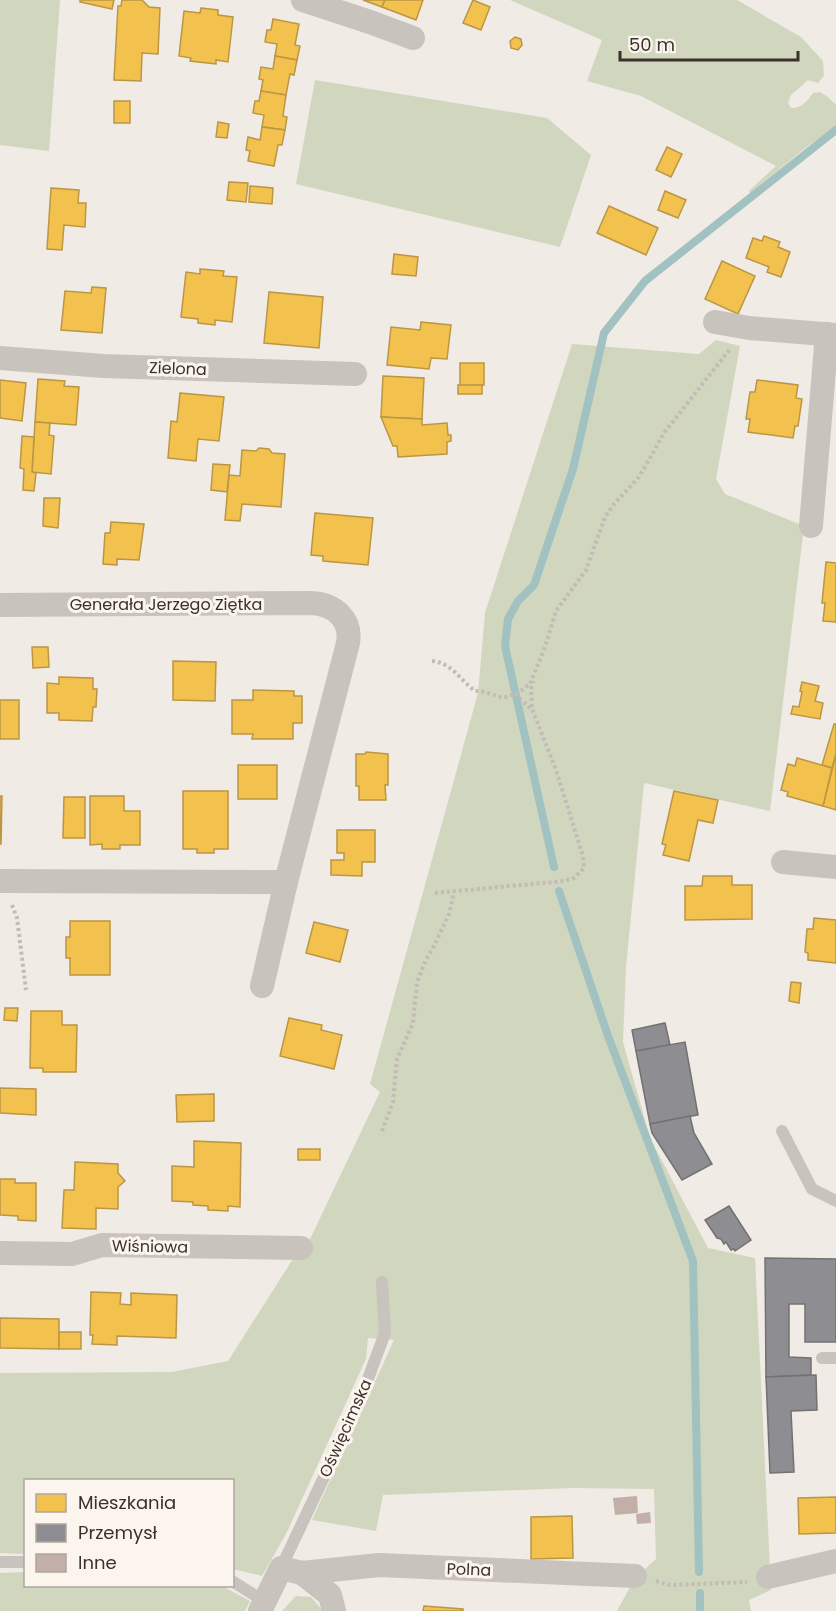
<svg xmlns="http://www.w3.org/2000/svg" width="836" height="1611" font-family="Poppins,sans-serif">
<rect width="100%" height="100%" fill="#f0ebe5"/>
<!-- green -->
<g fill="#d1d6bf">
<polygon points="0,0 60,0 49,151 0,145"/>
<path d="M510,0H737L801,37L823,61L824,76L818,83L808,80L791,95L788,103L791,108C801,109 808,100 813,93L820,92L828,97L836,105V126L804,149L750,193L749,191L776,166L641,96L587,81L602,40Z"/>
<polygon points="315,80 547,118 591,155 560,247 296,184"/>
<polygon points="716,340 740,346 716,479 725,494 804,526 770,811 644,783 626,967 623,1042 650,1138 708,1248 755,1258 771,1590 749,1600 751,1611 617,1611 635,1578 656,1559 654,1489 574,1488 383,1495 376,1531 312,1520 394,1340 368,1338 366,1359 287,1532 262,1576 233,1569 232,1480 26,1480 25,1554 0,1553 0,1373 172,1372 228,1361 291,1262 311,1237 380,1092 370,1084 478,693 485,613 572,344 699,354"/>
<polygon points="25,1572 26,1586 222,1586 250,1601 245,1611 0,1611 0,1573"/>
<polygon points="296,1596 311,1597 323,1611 282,1611"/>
</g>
<!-- homes -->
<g fill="#f2c14e" stroke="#bb9644" stroke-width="1.5">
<polygon points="80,0 114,0 112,9 80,2"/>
<polygon points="122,0 142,0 149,7 160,8 158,54 142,53 141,81 114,80 118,6 121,6"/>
<polygon points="363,0 385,0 382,7"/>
<polygon points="385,0 423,0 416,20 382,7"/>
<polygon points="473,0 490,7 481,30 463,23"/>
<polygon points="201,8 218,10 218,15 233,17 228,62 216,60 216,64 190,61 191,58 179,56 184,11 200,13"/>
<polygon points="273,19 299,24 295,45 300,46 297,60 275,56 277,44 265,42 267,30 271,30"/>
<polygon points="515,37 521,39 522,45 518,50 511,48 510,41"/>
<polygon points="275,56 297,60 294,75 290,74 286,95 261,91 263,80 259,79 261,67 273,69"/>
<polygon points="261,91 286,95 283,116 287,117 285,130 262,127 264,115 253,113 255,101 259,101"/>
<rect x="114" y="101" width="16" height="22"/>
<polygon points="218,122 229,124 227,138 216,137"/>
<polygon points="262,127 285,130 282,145 278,145 274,166 248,161 250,151 246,150 248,137 260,140"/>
<polygon points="667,147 682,154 671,177 656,170"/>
<polygon points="229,182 248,183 246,202 227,200"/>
<polygon points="250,186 273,188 272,204 249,202"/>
<polygon points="51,188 79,190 78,203 86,203 85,227 64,225 62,250 47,249"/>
<polygon points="665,191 686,200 678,218 658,210"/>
<polygon points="609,206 658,228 646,255 597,233"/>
<polygon points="764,236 780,242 778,247 790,252 781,277 767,272 769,267 746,258 753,238 762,241"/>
<polygon points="394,254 418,257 416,276 392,274"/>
<polygon points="722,261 755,276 738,314 705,299"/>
<polygon points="200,269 224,271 223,276 237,277 232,322 215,320 215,325 198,323 198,319 181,317 186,272 200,274"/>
<polygon points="92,287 106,288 102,333 61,330 65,291 91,293"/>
<polygon points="269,292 323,297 319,348 264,343"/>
<polygon points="421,322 451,325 447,359 431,358 429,369 387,365 391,327 420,330"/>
<polygon points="460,363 484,363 484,385 460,386"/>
<polygon points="383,376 424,378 422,419 381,417"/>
<polygon points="38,379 65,381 64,386 79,387 76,425 35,422"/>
<polygon points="0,380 26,383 22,421 0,418"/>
<polygon points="757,380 798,385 796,398 802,399 798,426 795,426 793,438 748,432 750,419 746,419 750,392 755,392"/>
<rect x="458" y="385" width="24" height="9"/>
<polygon points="180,393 224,397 219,441 198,439 196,461 168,458 171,421 177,422"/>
<polygon points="381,417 422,419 422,425 447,423 448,435 451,435 451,441 447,442 447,454 398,457 397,446 393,446"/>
<polygon points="35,422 50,423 49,435 54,436 51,474 32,472"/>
<polygon points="22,436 34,437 32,472 36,473 34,491 23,490 24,469 20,468"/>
<polygon points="259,448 269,449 272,453 285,454 281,507 242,504 240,521 225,520 229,475 240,476 242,450 256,451"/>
<polygon points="213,464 230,465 227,492 211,490"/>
<polygon points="44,498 60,498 58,528 43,526"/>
<polygon points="315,513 373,518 368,565 323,561 323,556 311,555"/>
<polygon points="111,522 144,524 139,560 117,559 117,565 103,564 105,533 110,533"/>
<polygon points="826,562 836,563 836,622 823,621 825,603 822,603"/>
<polygon points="32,647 48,647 49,667 33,668"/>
<polygon points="173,661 216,662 215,701 173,700"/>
<polygon points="59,677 93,678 93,689 97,689 96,707 93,707 92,721 59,720 59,713 47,713 47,683 59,684"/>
<polygon points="802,682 819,686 815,701 823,703 820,719 791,714 793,706 799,707 802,692 800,691"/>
<polygon points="253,690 294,691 294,696 302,696 302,723 293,723 293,739 252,739 253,734 232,734 232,700 253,700"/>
<rect x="0" y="700" width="19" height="39"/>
<polygon points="834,724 836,724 836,754 832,768 822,765"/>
<polygon points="366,752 388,754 388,785 385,785 386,800 359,800 359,786 356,786 356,754 365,754"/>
<polygon points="836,754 836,810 823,806"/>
<polygon points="797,758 832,768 823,806 787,796 788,792 781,790 788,764 795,766"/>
<rect x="238" y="765" width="39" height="34"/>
<polygon points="183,791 228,791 228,849 214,849 214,853 197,853 197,849 183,849"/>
<polygon points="674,791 718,800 713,823 698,820 689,861 663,855 666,845 662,844"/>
<polygon points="0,796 2,796 1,844 0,844"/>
<polygon points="90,796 124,796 124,811 140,811 140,845 120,845 120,849 102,849 102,844 90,845"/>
<polygon points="64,797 85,797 85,838 63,838"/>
<polygon points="337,830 375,830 375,862 362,862 362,876 331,875 331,860 344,860 344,853 337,853"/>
<polygon points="703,876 732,876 732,885 752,885 752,919 685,920 685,886 702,886"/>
<polygon points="814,918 836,920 836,963 808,960 808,953 805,952 807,929 813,929"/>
<polygon points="70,921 110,921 110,975 70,975 70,958 66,958 66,937 70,937"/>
<polygon points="314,922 348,930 340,962 306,953"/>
<polygon points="791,982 801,983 799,1003 789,1001"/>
<polygon points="5,1008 18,1008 17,1021 4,1020"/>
<polygon points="31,1011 62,1011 62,1025 77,1025 76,1072 43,1072 43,1068 30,1068"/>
<polygon points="289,1018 322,1025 321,1030 342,1035 334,1069 280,1056"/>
<polygon points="0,1088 36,1089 36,1115 0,1113"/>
<polygon points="214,1094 214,1121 177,1122 176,1095"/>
<polygon points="194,1141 241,1143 240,1207 228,1206 228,1211 208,1210 208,1206 193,1205 193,1202 172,1201 172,1166 194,1167"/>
<rect x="298" y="1149" width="22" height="11"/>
<polygon points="75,1162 118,1164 118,1173 125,1181 118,1187 118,1209 96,1208 96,1229 62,1228 64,1190 74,1190"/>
<polygon points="0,1179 15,1179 15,1183 36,1183 36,1221 18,1220 18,1216 0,1215"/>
<polygon points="91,1292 121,1293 120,1304 131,1305 131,1293 177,1295 176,1338 117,1336 117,1345 92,1344 93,1335 90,1335"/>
<polygon points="0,1318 59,1319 59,1349 0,1348"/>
<rect x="59" y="1332" width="22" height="17"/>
<polygon points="836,1497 836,1533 799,1534 798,1498"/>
<polygon points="572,1516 573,1558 531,1559 531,1517"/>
<polygon points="424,1606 463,1609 463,1611 423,1611"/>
</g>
<!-- industry -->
<g fill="#8d8d92" stroke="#747173" stroke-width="1.5">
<polygon points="665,1023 670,1045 636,1051 632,1030"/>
<polygon points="685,1042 698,1115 650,1124 636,1051"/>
<polygon points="690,1116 694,1133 712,1164 682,1180 652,1133 650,1124"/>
<polygon points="729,1206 751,1240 735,1251 734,1249 731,1250 726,1242 724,1244 721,1239 717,1238 705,1220"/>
<polygon points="765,1258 836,1259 836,1342 805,1342 805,1304 789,1304 789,1357 811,1358 811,1375 766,1377"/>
<polygon points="816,1375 817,1410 791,1411 794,1472 770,1473 766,1377"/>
</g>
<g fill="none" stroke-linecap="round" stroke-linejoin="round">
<!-- stream -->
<g stroke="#a1c2c1" stroke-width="8">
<polyline points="554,867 505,646 508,619 518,601 534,585 573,469 604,333 645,281 836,130"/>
<polyline points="559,891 608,1036 693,1261 699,1572"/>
<polyline points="700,1593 700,1611"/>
</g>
</g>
<!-- building -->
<g fill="#c3afa7">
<polygon points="637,1496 638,1513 615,1515 613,1498"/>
<polygon points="650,1512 651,1523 637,1524 636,1514"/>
</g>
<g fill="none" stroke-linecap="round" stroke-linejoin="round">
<!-- path -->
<g stroke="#c2bbb6" stroke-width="4" stroke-dasharray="3 3" stroke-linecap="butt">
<path d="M432,661C451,662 461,681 475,691H481L503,698L518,693L530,684L545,647L556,611L586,570L605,517L615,503L639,477L664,433L730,349"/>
<polyline points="515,694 531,709"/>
<polyline points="435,893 564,881 574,878 584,868 583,856 555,767 532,709 531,689 533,681"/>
<polyline points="12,905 17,918 26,990"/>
<polyline points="382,1131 393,1102 397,1059 413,1023 417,982 426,960 434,946 449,914 454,892"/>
<polyline points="656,1581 670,1585 747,1582"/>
</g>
<!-- service -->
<g stroke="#c9c3be" stroke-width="12">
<polyline points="782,1131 812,1189 836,1201"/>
<polyline points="822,1358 836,1358"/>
<polyline points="0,1562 26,1562"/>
<polyline points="281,1568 359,1403 385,1333 382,1282"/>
<polyline points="232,1581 264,1601"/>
</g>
<!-- minor -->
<g stroke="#c9c3be" stroke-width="24">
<polyline points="303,0 370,22 413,38"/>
<polyline points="715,322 749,328 836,335"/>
<polyline points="0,358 103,366 355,374"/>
<polyline points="811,526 827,334"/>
<path d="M0,605L311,603C334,604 352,619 348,643L286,882L262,986"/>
<polyline points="783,862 836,867"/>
<polyline points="0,881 286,882"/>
<polyline points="0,1253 72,1254 102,1245 301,1248"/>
<polyline points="302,1573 330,1595 334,1611"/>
<polyline points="768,1577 836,1561"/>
<polyline points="260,1611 281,1568 302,1573 379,1565 635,1576"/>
</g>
</g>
<g text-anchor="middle" stroke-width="6" stroke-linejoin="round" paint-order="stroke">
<!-- street labels -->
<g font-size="16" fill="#3b302b" stroke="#fbf5ee">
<text transform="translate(178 368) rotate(2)" y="6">Zielona</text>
<text x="166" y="610">Generała Jerzego Ziętka</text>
<text transform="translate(150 1246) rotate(1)" y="6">Wiśniowa</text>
<text transform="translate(345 1428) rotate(-66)" y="6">Oświęcimska</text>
<text transform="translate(469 1569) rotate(2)" y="6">Polna</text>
</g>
</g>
<!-- legend -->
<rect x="24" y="1479" width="210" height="108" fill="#fbf5ee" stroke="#aea6a0" stroke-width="1.5"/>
<rect x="36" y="1494" width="30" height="18" fill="#f2c14e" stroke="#aea6a0" stroke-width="1.5"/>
<text x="78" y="1509" font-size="18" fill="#3b302b">Mieszkania</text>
<rect x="36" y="1524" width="30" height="18" fill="#8d8d92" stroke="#aea6a0" stroke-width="1.5"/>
<text x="78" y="1539" font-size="18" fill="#3b302b">Przemysł</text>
<rect x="36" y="1554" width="30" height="18" fill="#c3afa7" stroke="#aea6a0" stroke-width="1.5"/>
<text x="78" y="1569" font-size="18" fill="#3b302b">Inne</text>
<!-- scale -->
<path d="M620 51v9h178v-9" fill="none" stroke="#3b302b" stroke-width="3"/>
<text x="629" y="51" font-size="18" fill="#3b302b" stroke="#fbf5ee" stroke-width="4.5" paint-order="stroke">50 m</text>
</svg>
